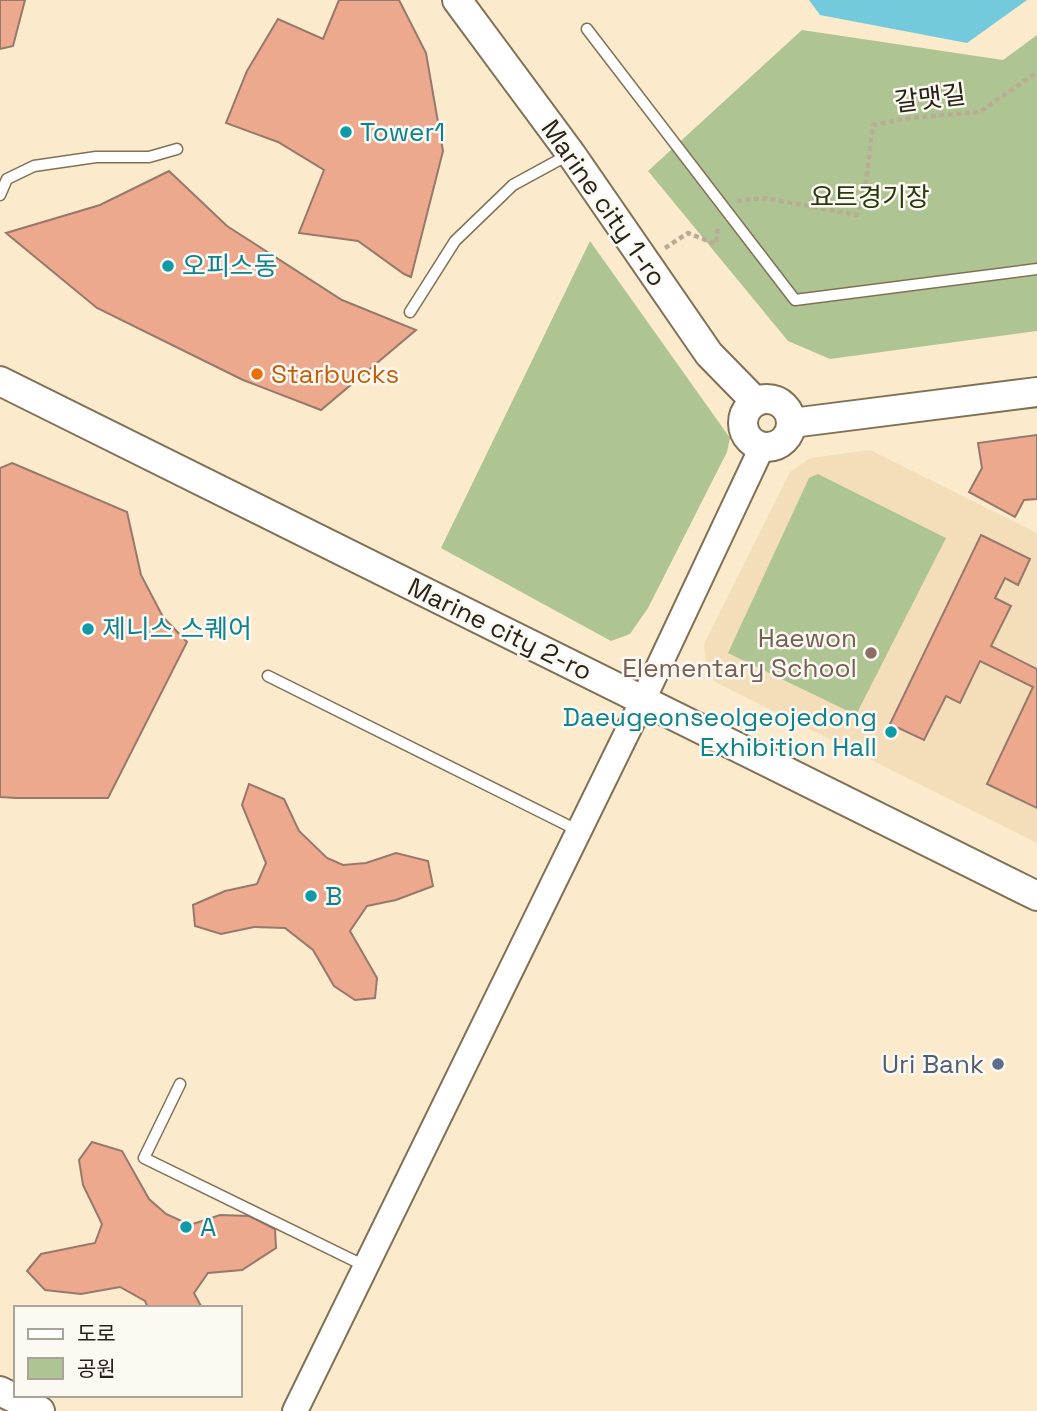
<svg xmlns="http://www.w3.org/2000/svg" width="1037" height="1411" font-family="'Space Grotesk','Noto Sans KR',sans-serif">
<rect width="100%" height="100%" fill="#fbeacc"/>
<!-- built -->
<polygon fill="#f3deb9" points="870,450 1037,533 1037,843 715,682 706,663 704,644 790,472 810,458"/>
<!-- green -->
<g fill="#afc493">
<polygon points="802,30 1003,60 1037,35 1037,331 830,359 788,341 648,171"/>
<polygon points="590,241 730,438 727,452 648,608 630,634 611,641 441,548"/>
<polygon points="818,474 946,538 856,715 728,653 809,478"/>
</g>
<!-- water -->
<polygon fill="#72cadc" points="809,0 1027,0 967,43 820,15"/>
<!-- building -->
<g fill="#eca98d" stroke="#97786b" stroke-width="2">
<polygon points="0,0 25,0 13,46 0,49"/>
<polygon points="339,0 399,0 426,53 443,151 411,277 404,274 358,241 299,233 324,170 278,142 226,123 247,71 278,19 323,39"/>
<polygon points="169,171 227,226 342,300 416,330 321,410 243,380 97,308 6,233 100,205"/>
<polygon points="1037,435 1037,499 1024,500 1015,517 969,492 982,468 978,443"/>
<polygon points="12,463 127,512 141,575 163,617 187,642 108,798 16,798 0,797 0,468"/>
<polygon points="981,535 1030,559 1018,585 1005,578 995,598 1011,606 991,646 1037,669 1037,808 987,784 1033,687 980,661 960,703 946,696 924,740 890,724"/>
<polygon points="249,784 284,799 299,831 327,858 343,865 366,863 396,853 428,861 433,886 396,900 367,906 350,931 377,978 375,998 355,1000 334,986 313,950 285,928 254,927 221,934 195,926 193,905 225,891 257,884 266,863 242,805"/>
<polygon points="92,1142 122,1151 149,1199 166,1214 190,1225 220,1215 249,1216 275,1229 276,1248 242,1270 208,1273 194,1293 202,1308 148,1308 145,1301 120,1287 81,1294 45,1290 27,1271 41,1254 95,1243 102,1224 83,1185 79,1160"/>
</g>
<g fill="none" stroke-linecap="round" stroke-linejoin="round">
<!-- service casing -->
<g stroke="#807156" stroke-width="13">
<g id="service">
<polyline points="587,29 795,300 1037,269"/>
<polyline points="0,195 7,179 34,166 96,157 149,157 177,149"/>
<polyline points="410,312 455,241 513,185 568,155"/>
<polyline points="268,676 577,830"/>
<polyline points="180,1084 144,1158 365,1266"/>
</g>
</g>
<!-- tertiary casing -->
<g stroke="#807156" stroke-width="28">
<polyline id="tertiary" points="295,1411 643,700 762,447"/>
</g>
<!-- secondary casing -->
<g stroke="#807156" stroke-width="32">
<g id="secondary">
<polyline points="457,0 571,154 709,354 755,401"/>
<polyline points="0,381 1037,896"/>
<circle cx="767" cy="423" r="24"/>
<polyline points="792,423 1037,392"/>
<polyline points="0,1391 40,1411"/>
</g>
</g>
<!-- path -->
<g stroke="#baac94" stroke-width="4.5" stroke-dasharray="5 3.5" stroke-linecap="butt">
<polyline points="737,201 764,198 857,215 866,181 873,125 909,118 980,112 1037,72"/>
<polyline points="665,248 688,233 716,244 718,226"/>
</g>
<!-- service -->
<use href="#service" stroke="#fff" stroke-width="10"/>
<!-- tertiary -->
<use href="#tertiary" stroke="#fff" stroke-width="24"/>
<!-- secondary -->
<use href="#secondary" stroke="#fff" stroke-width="28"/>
</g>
<!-- markers -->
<g fill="#0f9aa8" stroke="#fcf9f3" stroke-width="2.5">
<circle cx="346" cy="132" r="7"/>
<circle cx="168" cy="266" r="7"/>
<circle cx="88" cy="629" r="7"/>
<circle cx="891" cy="732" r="7"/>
<circle cx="311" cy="896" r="7"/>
<circle cx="186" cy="1227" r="7"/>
</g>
<circle fill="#e8710a" stroke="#fcf9f3" stroke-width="2.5" cx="257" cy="374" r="7"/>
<circle fill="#8d6e63" stroke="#fcf9f3" stroke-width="2.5" cx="871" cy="653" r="7"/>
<circle fill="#5c6f8a" stroke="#fcf9f3" stroke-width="2.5" cx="998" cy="1064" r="7"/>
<g text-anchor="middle" stroke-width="5" stroke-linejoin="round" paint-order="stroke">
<!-- street labels -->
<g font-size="26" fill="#292217" stroke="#fcf9f3">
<text transform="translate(930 98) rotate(-7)" y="9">갈맷길</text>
<text transform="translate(604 203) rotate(55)" y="9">Marine city 1-ro</text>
<text transform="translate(500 629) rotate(26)" y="9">Marine city 2-ro</text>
</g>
<!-- culture labels -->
<g font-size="26" fill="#0d838f" stroke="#fcf9f3" text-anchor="start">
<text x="360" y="141">Tower1</text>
<text x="182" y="275">오피스동</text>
<text x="102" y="638">제니스 스퀘어</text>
<text x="877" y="726" text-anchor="end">Daeugeonseolgeojedong<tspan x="877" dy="30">Exhibition Hall</tspan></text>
<text x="325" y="905">B</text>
<text x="200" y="1236">A</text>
</g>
<!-- park labels -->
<g font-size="26" fill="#2a3a0d" stroke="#fcf9f3">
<text x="870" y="206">요트경기장</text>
</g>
<!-- food labels -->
<g font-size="26" fill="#c56008" stroke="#fcf9f3" text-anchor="start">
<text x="271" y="383">Starbucks</text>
</g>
<!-- education labels -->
<g font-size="26" fill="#785e54" stroke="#fcf9f3" text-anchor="end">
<text x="857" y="647">Haewon<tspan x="857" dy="30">Elementary School</tspan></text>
</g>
<!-- service labels -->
<g font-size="26" fill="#4e5e75" stroke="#fcf9f3" text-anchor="end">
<text x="984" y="1073">Uri Bank</text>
</g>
</g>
<!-- legend -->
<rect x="14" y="1306" width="228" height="91" fill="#fcf9f3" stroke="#a8a39b" stroke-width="2"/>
<rect x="28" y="1329" width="35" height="10" fill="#ffffff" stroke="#a8a39b" stroke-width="2"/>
<text x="77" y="1341" font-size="21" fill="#292217">도로</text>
<rect x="28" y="1358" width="35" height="21" fill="#afc493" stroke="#a8a39b" stroke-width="2"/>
<text x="77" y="1376" font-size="21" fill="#292217">공원</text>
</svg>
